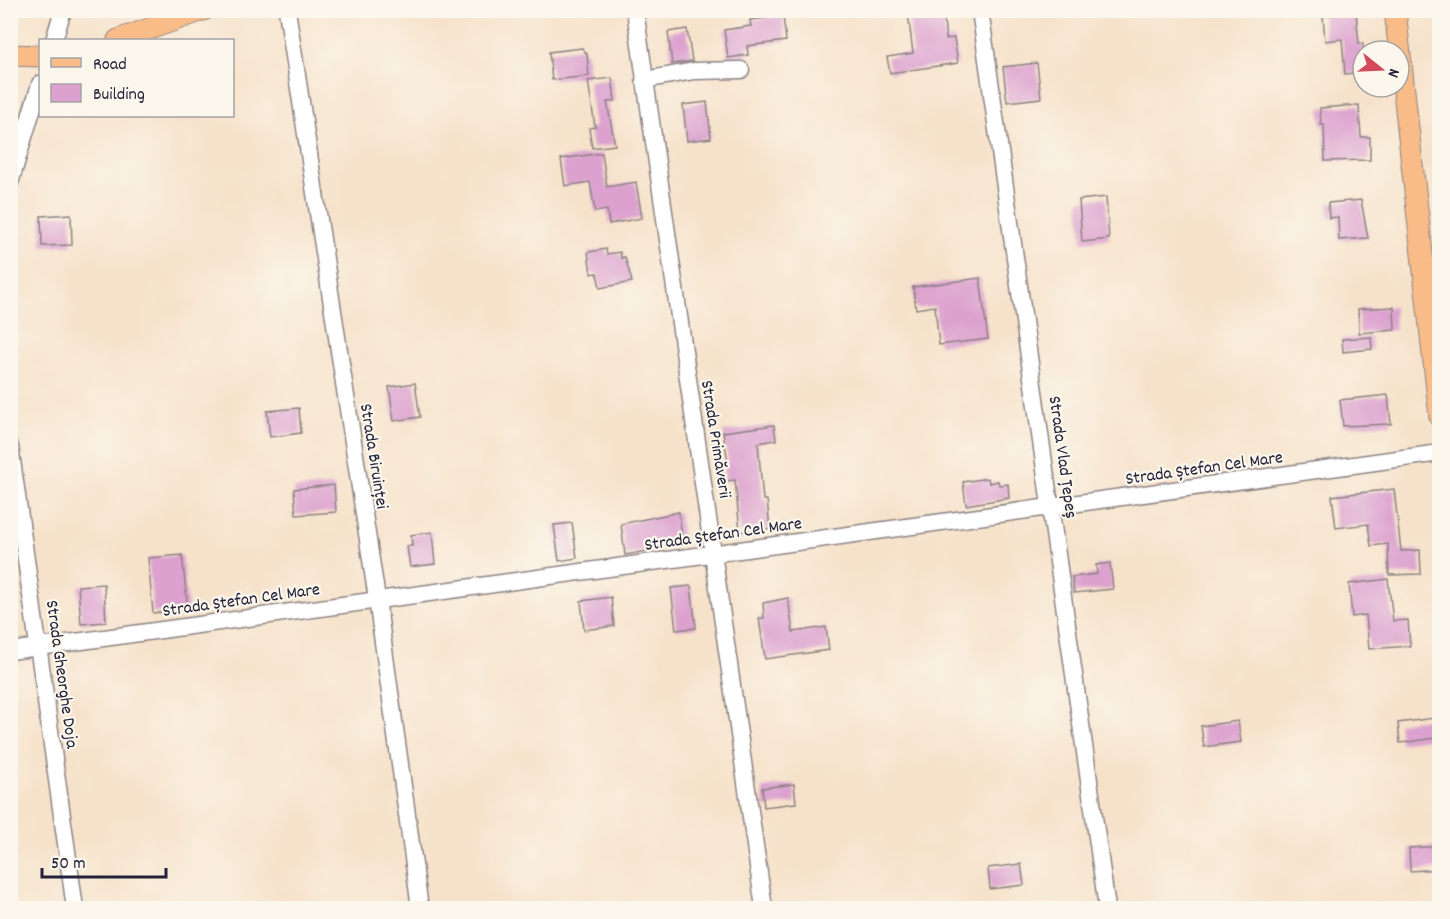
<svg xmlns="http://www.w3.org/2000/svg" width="1450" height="919" font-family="Dekko,sans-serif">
<rect width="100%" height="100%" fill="#fbf7ec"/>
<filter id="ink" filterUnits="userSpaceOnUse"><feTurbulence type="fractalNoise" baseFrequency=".0167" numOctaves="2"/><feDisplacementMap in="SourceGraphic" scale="12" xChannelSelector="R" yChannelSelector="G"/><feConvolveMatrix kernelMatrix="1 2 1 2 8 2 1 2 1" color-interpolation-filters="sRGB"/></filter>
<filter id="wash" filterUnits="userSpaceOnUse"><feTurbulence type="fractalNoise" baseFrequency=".008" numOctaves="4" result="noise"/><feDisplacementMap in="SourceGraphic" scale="24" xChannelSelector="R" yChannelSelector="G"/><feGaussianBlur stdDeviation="1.35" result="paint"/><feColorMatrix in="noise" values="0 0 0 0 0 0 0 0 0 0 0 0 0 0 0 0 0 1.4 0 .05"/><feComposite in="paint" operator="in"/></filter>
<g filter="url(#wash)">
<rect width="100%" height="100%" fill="#f6e2ca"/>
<g id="blocks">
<!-- building -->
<g fill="#dca1cf">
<polygon points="923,10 943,10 946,39 954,38 958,63 890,73 887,57 913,53 908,13"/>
<polygon points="1356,12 1359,44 1363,43 1363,72 1345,74 1342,39 1325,41 1323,16"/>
<polygon points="783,16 786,41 747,46 748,55 728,58 724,30 751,26 750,20"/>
<polygon points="687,29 692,61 672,64 668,32"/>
<polygon points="582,48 587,54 589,76 552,80 549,52"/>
<polygon points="1037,63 1041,98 1007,102 1003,67"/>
<polygon points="612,78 615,101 607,102 615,145 592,148 589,128 595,127 588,81"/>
<polygon points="707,102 711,138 687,141 683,105"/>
<polygon points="1359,105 1361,137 1370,137 1370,160 1325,161 1324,124 1321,125 1320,108"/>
<polygon points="602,153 607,187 636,182 642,218 609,224 607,210 595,212 590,182 565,186 561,159"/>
<polygon points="1106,197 1109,239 1082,242 1079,200"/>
<polygon points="1361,200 1368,238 1339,240 1338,217 1329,218 1328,203"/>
<polygon points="71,214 72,245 42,246 41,216"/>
<polygon points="606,249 607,254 620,252 621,258 625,257 632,282 600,288 597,273 591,274 588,252"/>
<polygon points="980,278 988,339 939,345 935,306 916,309 913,287"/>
<polygon points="1394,307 1395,330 1359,333 1358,309"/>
<polygon points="1371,337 1372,349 1343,352 1342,339"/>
<polygon points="415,383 420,417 394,421 389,387"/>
<polygon points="1388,395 1391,424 1343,426 1340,400"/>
<polygon points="299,408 301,433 270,437 267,411"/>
<polygon points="774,425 776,440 758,443 763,500 767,500 770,529 740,532 735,480 725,481 723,462 728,462 723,432"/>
<polygon points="988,478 989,483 998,481 999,485 1008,484 1009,498 966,505 963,482"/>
<polygon points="334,485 336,512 296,515 294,489"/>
<polygon points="1394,489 1401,551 1420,550 1421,574 1389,575 1388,544 1371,546 1368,524 1336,528 1332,496"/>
<polygon points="679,512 682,538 647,542 648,551 625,555 621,524"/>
<polygon points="572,523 577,558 559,561 554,525"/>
<polygon points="432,532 435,564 410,567 407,546 412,546 411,535"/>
<polygon points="182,555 188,610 153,613 148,558"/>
<polygon points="1110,563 1113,589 1074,593 1072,577 1097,574 1096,565"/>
<polygon points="1388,579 1393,621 1408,620 1410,646 1369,649 1366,615 1352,617 1349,584"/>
<polygon points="104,584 106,622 81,624 78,586"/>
<polygon points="691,586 696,628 676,630 671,588"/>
<polygon points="611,597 614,626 584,630 581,601"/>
<polygon points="788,598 793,632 826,627 829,650 765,659 759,618 764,618 763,603"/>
<polygon points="1434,718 1436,738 1400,743 1398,723"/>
<polygon points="1238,721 1241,742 1204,747 1201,726"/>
<polygon points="794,784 796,803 764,807 762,788"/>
<polygon points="1440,846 1440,869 1410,871 1409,848"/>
<polygon points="1021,864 1024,885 990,889 988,868"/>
</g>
</g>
</g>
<g filter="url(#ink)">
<use href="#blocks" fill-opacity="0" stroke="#8c8282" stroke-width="1.5"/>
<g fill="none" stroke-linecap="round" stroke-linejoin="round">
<!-- minor casing -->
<g stroke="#8c8282" stroke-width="19">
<g id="minor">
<polyline points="287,10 377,599 420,908"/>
<polyline points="635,10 764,908"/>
<polyline points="980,10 1107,908"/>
<polyline points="54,40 63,10"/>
<polyline points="644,80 694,71 741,70"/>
<polyline points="10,183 40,84"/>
<polyline points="10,446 75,908"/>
<polyline points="10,651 1440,453"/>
</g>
</g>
<!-- major casing -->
<g stroke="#8c8282" stroke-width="23">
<g id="major">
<polyline points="1395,10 1440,417"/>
<polyline points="118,40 203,10"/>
<polyline points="10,55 40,56"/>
</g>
</g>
<!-- minor -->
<use href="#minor" stroke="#fff" stroke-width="16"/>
<!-- major -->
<use href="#major" stroke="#f9bc89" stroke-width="21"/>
</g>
</g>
<g text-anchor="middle" stroke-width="4.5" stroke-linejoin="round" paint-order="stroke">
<!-- street labels -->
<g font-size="18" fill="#22223b" stroke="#fbf7ec">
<text transform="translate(717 439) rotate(81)" y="6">Strada Primăverii</text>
<text transform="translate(375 456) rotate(81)" y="6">Strada Biruinței</text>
<text transform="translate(1064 457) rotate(82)" y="6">Strada Vlad Țepeș</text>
<text transform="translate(1204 467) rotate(-8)" y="6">Strada Ștefan Cel Mare</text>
<text transform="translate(723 533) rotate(-8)" y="6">Strada Ștefan Cel Mare</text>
<text transform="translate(241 599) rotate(-8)" y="6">Strada Ștefan Cel Mare</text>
<text transform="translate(63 674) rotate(82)" y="6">Strada Gheorghe Doja</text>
</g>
</g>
<!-- margin -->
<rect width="1450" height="919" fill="none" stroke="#fbf7ec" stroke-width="36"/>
<!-- legend -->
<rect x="39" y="39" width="195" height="78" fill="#fbf7ec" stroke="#a4a2a5" stroke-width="1.5"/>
<rect x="51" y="58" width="30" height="9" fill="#f9bc89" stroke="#a4a2a5" stroke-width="1.5"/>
<text x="93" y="69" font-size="18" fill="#22223b">Road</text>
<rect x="51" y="84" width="30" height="18" fill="#dca1cf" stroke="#a4a2a5" stroke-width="1.5"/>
<text x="93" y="99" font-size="18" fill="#22223b">Building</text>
<!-- north arrow -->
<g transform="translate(1381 69) rotate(108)"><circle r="28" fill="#fbf7ec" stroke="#a4a2a5" stroke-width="1.5"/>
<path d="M0-4.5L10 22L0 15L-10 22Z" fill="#d1495b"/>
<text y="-9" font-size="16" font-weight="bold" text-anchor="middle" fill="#22223b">N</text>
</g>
<!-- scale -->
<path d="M42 868v9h124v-9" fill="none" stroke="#22223b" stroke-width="3"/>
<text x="51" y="868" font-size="18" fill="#22223b" stroke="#fbf7ec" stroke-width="4.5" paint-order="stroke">50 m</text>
</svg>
